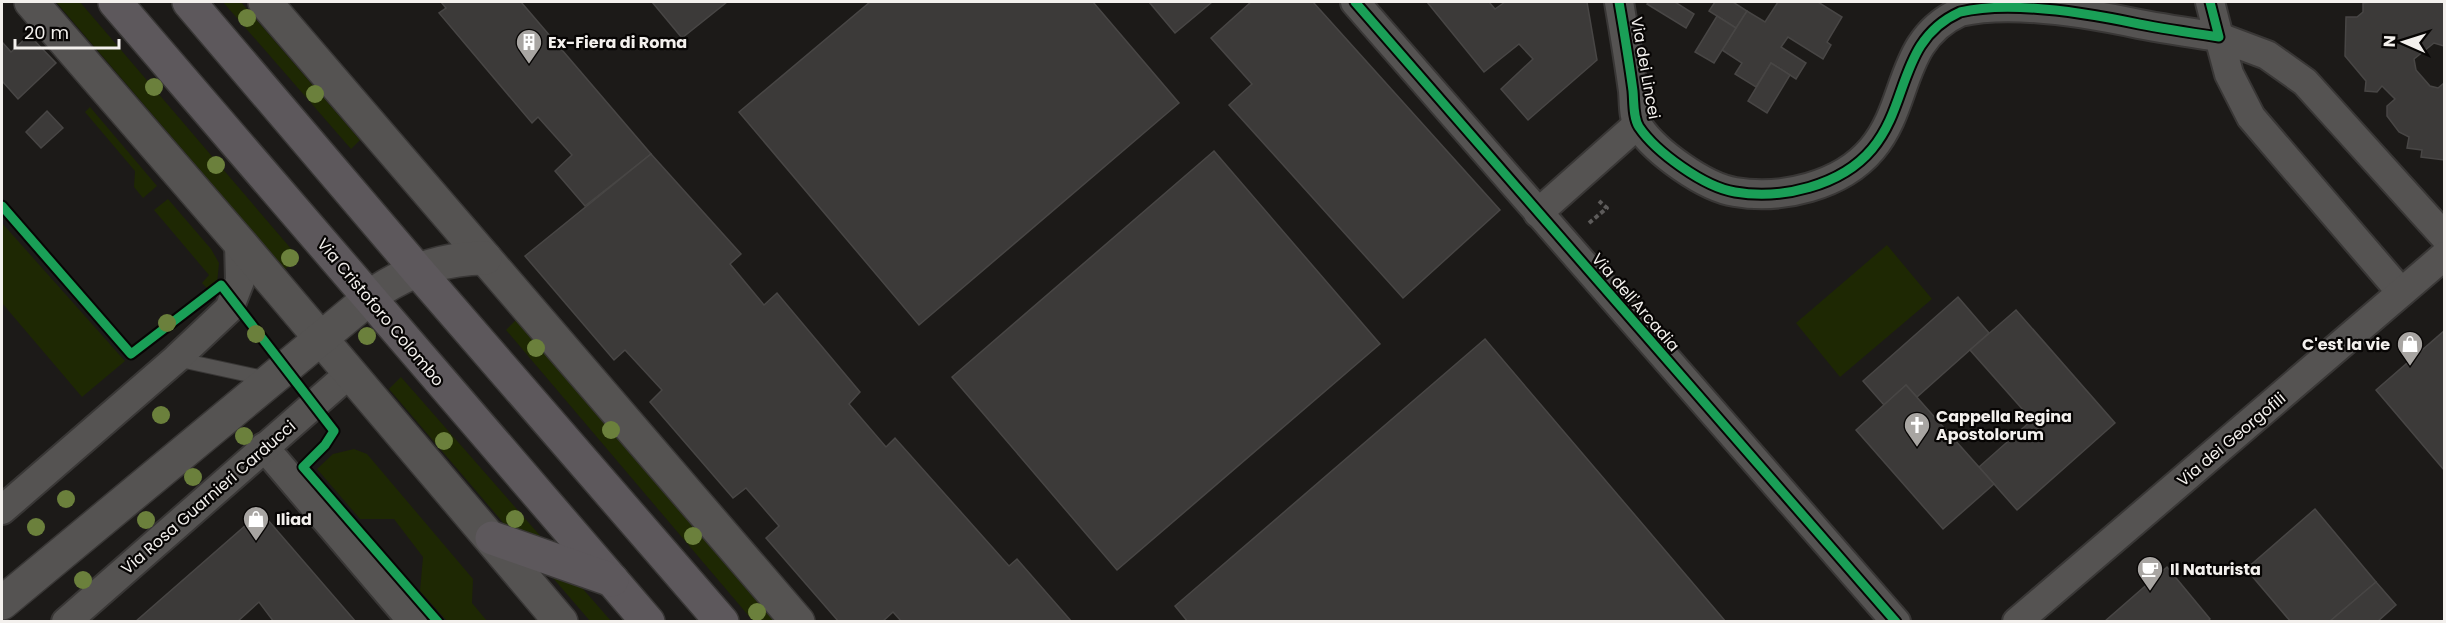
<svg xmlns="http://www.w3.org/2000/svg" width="2446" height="623" font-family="Poppins,sans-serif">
<rect width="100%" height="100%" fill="#1c1a18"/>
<!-- green -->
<g fill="#1e2803">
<polygon points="56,2 80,2 299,258 285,269"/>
<polygon points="223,2 241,2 360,140 351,149"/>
<polygon points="90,107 157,186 143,198 134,187 135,171 85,112"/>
<polygon points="168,199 211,249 219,263 217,284 209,290 202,283 209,275 154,210"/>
<polygon points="2,223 125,361 82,397 2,303"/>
<polygon points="1887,245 1932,299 1840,377 1796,323"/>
<polygon points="516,320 774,621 753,621 506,330"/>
<polygon points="401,377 550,547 512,533 389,389"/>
<polygon points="354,449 367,454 473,579 472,603 487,621 447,621 420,591 423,557 394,519 360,519 317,469 333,454"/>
<polygon points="547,571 583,589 611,621 590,621"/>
</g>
<!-- building -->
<g fill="#3c3a39" stroke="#484645" stroke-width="1.5">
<polygon points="441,2 521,2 651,154 585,206 555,171 572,155 538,117 532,123 439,13 446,8"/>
<polygon points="652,2 727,2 682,38"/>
<polygon points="870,2 1093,2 1179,103 919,325 739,112"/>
<polygon points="1149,2 1212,2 1175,33"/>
<polygon points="1251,2 1313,2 1500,210 1403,298 1229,105 1252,84 1211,38"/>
<polygon points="1427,2 1489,2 1495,9 1505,2 1587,2 1597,60 1528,120 1501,89 1533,59 1519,44 1484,72"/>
<polygon points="1649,2 1675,2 1694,14 1686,28 1647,4"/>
<polygon points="1715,2 1733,2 1747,11 1736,28 1709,11"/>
<polygon points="1778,2 1818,2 1842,17 1827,42 1831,45 1823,59 1788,37 1781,47 1806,63 1796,79 1771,63 1756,87 1735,74 1742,63 1722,50 1747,11 1765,22"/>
<polygon points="2373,2 2444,2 2444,46 2434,43 2414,59 2416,70 2430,86 2438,88 2444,83 2444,160 2421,157 2422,150 2407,148 2409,137 2399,132 2387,116 2387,106 2395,99 2382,86 2377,92 2365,91 2366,81 2345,56 2346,17 2357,17 2363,12 2363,3"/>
<polygon points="1717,16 1736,28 1714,63 1695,52"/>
<polygon points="29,35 56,63 18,99 2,81 2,42 11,52"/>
<polygon points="1771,63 1790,75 1767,113 1748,101"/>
<polygon points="47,111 63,128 41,148 26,132"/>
<polygon points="1214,151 1380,344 1117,570 952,377"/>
<polygon points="651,154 741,254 730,264 764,305 777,293 860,392 849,404 886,447 895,438 1009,566 1017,559 1072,622 902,622 893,612 882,622 839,622 766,538 779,526 746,488 733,498 650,402 662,390 625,350 614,360 525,256"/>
<polygon points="1958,297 1989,333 1917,397 1906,385 1884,405 1863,381"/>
<polygon points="2016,310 2115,423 2017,510 1979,467 2032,420 1970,350"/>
<polygon points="2444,331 2444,470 2376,390"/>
<polygon points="1485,339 1726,622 1188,622 1175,606"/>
<polygon points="1906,385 1994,484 1943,529 1856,430"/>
<polygon points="2315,509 2376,582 2329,622 2291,622 2246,569"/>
<polygon points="261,512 356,622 274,622 259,602 237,622 135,622"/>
<polygon points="2167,567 2210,619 2207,622 2104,622"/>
<polygon points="2376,582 2396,605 2377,622 2329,622"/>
</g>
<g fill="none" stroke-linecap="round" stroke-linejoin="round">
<!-- lane casing -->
<g stroke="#393736" stroke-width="16">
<polyline id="lane" points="176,359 268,379"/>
</g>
<!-- street casing -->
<g stroke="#393736" stroke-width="32">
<g id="street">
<polyline points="1355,2 1896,622"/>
<path d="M1619,2C1624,31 1629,61 1633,91C1634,101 1633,118 1639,127C1656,152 1704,187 1735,192C1781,200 1841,186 1872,149C1910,104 1898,40 1960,12C2010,0 2087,13 2139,24C2165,29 2192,33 2219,37L2210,2"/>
<polyline points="1538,213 1637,125"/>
<polyline points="2401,292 2251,117 2229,74 2219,37 2267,55 2305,82 2444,236"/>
<polyline points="264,447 413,622"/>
<polyline points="2,510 176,359 229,309 240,281 239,242"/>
<polyline points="66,622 350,373"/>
<polyline points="2017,622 2444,256"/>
</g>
</g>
<!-- secondary casing -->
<g stroke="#393736" stroke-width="36">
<g id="secondary">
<polyline points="31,2 239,242 561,622"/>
<polyline points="265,2 798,622"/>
<path d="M2,603L378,291C410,270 447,258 485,258"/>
</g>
</g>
<!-- primary casing -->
<g stroke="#393736" stroke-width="36">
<g id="primary">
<polyline points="115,2 648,622"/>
<polyline points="189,2 418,271 722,622"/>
<polyline points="492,538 612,580"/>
</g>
</g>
<!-- path -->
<g stroke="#5d5b5a" stroke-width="4" stroke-dasharray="4.5 3" stroke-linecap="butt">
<polyline points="1589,223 1607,208 1599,201"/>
<polyline points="254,325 261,334"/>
</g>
<!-- lane -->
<use href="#lane" stroke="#555352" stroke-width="14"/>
<!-- street -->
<use href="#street" stroke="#555352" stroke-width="28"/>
<!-- secondary -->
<use href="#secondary" stroke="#555352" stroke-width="33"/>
<!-- primary -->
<use href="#primary" stroke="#5d585c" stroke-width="33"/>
<!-- cycleway casing -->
<g stroke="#070504" stroke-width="13">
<g id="cycleway">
<polyline points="1355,2 1896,622"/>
<path d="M1619,2C1624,31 1629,61 1633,91C1634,101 1633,118 1639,127C1656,152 1704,187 1735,192C1781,200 1841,186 1872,149C1910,104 1898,40 1960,12C2010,0 2087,13 2139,24C2165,29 2192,33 2219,37L2210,2"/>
<polyline points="2,206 131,354 221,285 334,431 325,445 303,467 438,622"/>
</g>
</g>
<!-- cycleway -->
<use href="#cycleway" stroke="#1a9f57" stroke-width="9"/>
</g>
<!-- trees -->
<g fill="#6b803c">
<circle cx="247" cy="18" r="9"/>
<circle cx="154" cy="87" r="9"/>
<circle cx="315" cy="94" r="9"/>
<circle cx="216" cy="165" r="9"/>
<circle cx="290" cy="258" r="9"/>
<circle cx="167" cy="323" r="9"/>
<circle cx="256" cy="334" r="9"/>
<circle cx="367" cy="336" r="9"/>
<circle cx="536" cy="348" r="9"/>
<circle cx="161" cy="415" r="9"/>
<circle cx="611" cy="430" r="9"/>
<circle cx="244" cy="436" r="9"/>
<circle cx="444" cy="441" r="9"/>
<circle cx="193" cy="477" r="9"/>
<circle cx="66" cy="499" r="9"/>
<circle cx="515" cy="519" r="9"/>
<circle cx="146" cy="520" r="9"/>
<circle cx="36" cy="527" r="9"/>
<circle cx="693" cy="536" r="9"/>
<circle cx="83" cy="580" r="9"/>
<circle cx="757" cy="612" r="9"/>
</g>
<!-- icons -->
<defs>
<g id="building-pin" transform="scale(1.35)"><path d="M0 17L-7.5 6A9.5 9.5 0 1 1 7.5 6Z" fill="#a8a5a2" stroke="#070504"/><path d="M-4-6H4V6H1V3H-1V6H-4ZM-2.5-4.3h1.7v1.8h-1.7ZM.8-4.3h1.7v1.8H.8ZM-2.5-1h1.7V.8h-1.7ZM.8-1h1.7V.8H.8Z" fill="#fff"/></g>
<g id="shop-pin" transform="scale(1.35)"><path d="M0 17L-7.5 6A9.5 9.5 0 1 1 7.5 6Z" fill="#a8a5a2" stroke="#070504"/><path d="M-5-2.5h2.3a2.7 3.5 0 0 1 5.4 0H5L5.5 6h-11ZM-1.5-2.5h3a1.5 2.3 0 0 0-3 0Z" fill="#fff"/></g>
<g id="church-pin" transform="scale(1.35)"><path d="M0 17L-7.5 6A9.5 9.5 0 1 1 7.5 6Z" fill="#a8a5a2" stroke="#070504"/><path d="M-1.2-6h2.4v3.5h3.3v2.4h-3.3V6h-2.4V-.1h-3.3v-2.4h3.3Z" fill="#fff"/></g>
<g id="cafe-pin" transform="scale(1.35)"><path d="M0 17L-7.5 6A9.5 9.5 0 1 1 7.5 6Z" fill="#a8a5a2" stroke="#070504"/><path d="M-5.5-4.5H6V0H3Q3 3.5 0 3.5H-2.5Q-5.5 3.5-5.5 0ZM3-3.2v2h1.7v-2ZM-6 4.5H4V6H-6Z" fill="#fff"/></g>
</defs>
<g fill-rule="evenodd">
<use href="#building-pin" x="529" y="42"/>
<use href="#shop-pin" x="2410" y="344"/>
<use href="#church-pin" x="1917" y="425"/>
<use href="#shop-pin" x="256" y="519"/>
<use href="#cafe-pin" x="2150" y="569"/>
</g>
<g text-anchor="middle" stroke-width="4.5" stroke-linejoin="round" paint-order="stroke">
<!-- poi labels -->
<g font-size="16" font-weight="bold" fill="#f3f0ed" stroke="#070504" text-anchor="start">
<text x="548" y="48">Ex-Fiera di Roma</text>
<text x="2390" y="350" text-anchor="end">C'est la vie</text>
<text x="1936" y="422">Cappella Regina<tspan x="1936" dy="18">Apostolorum</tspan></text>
<text x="276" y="525">Iliad</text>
<text x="2170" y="575">Il Naturista</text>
</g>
<!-- street labels -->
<g font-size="16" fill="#f3f0ed" stroke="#070504">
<text transform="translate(1646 68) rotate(80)" y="6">Via dei Lincei</text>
<text transform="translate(1636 302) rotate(49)" y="6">Via dell'Arcadia</text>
<text transform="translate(381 312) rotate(50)" y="6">Via Cristoforo Colombo</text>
<text transform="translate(2231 439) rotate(-40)" y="6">Via dei Georgofili</text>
<text transform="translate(208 497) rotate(-41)" y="6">Via Rosa Guarnieri Carducci</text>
</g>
</g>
<!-- border -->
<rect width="2446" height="623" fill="none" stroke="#f3f0ed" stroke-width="6"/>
<!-- north arrow -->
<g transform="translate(2404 42) rotate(273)" stroke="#070504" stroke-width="4.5" paint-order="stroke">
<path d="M0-4.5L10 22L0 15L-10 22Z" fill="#f3f0ed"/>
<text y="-9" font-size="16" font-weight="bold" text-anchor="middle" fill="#f3f0ed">N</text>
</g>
<!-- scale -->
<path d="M15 39v9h104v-9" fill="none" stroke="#f3f0ed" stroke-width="3"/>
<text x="24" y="39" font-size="18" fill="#f3f0ed" stroke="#070504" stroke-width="4.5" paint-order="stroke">20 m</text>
</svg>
